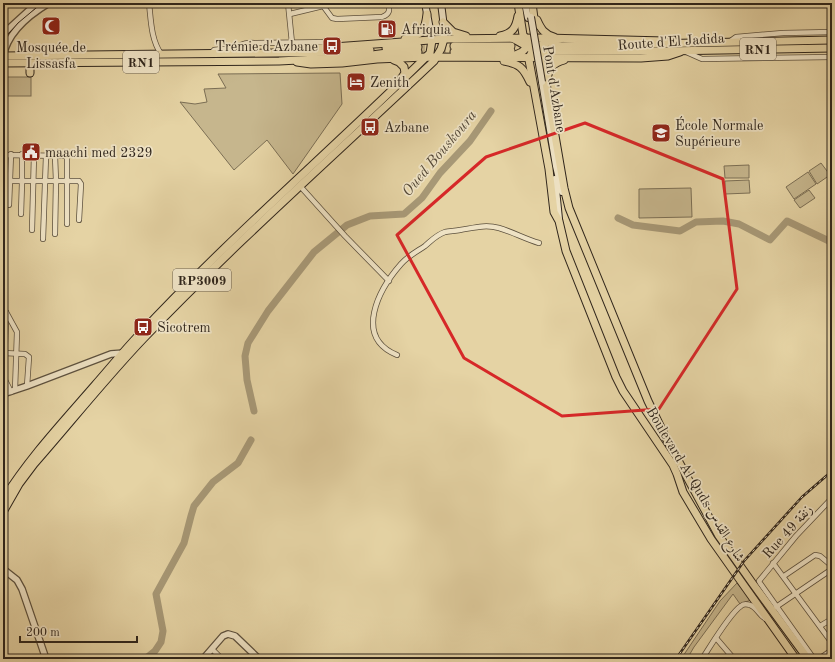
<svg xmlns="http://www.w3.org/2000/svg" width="835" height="662" font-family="'Old Standard TT',Amiri,serif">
<rect width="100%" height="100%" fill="#e5d3a4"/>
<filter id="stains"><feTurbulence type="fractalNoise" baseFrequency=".005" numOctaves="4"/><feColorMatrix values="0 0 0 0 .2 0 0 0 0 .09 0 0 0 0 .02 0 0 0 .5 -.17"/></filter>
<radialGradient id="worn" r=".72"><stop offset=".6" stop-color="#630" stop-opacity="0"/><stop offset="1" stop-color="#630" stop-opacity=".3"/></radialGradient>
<!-- green -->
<g fill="#c6b68d" stroke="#7b6e54">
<polygon points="340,73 342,104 293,174 267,140 234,170 180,102 195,104 207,102 204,89 226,88 218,74"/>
<rect x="3" y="77" width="28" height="19"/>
<polygon points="821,163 830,175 817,184 809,171"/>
<polygon points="749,165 749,178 725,178 724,166"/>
<polygon points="808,172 816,184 794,199 786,187"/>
<polygon points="749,180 750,193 725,194 725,181"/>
<polygon points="691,188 692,217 639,218 639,189"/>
<polygon points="809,190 815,198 800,208 794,200"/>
<polygon points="737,583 751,600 740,604 733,594 694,647 687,659 681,659 720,601"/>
</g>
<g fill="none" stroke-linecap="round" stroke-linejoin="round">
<!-- river -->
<g stroke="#a79876" stroke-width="7">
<polyline points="618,218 633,225 680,231 696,222 723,221 739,224 770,240 787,221 829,241 832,239"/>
<polyline points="254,411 247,380 245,356 248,343 268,311 314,252 347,225 370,216 404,214 422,198 440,173 470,141 491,111"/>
<polyline points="145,659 155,651 161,642 163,631 156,594 184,543 191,516 194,506 213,482 238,463 251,440"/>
</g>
<!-- trunk-tunnel -->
<g stroke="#c1b089" stroke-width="7" stroke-dasharray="7 3.5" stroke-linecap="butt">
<polyline points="418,47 454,46"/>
<polyline points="418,52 454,52"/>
</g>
<!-- minor casing -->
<g stroke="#5d513e" stroke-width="6">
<g id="minor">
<path d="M149,3C151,21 151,39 161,54"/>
<polyline points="288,3 292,43"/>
<path d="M321,3L332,18L337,19L382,17C390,14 390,10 388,3"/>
<polyline points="290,14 323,6"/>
<polyline points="729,42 736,37 783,33 832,32"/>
<polyline points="684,51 702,59 832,57"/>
<path d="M211,53L214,50C220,49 227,49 233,48C241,46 244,41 254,43"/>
<polyline points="245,53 250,45 256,43 334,42 338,47"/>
<polyline points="3,155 67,156 67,224"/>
<polyline points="3,181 79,181 81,184 79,220"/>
<polyline points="300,186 345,236 389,281"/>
<polyline points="9,205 11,154"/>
<polyline points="21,214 22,182 22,154"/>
<polyline points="32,230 34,155"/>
<polyline points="55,234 56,181 55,156"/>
<polyline points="43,239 46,156"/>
<polyline points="3,310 6,312 4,377"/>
<polyline points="6,312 17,332 15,390"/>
<polyline points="3,353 25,354 29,357 27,386"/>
<path d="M397,355C353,337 379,289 401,264C408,256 416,252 425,246C431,241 436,235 445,232C450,231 455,231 460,230C473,228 485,224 499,228C513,232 525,239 539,243"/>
<polyline points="3,376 11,392"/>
<polyline points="773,563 832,643"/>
<polyline points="784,576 815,555 820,556 832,566"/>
<polyline points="776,607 832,569"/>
<polyline points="820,626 832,619"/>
<polyline points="716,638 734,659"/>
<polyline points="212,649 222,659"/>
<path d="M702,659C710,647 730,613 741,606C743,604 747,604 750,605C757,607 759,616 766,619"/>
<polyline points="814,659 760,583 759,581 796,536 832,498"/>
<polyline points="819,659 832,650"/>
</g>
</g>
<!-- tertiary casing -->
<g stroke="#5d513e" stroke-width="8">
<g id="tertiary">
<polyline points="3,34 37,3"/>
<path d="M3,57C7,33 29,15 49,3"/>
<polyline points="3,394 27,386 111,354 124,353"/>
<polyline points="3,569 17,580 22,589 46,659"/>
<polyline points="203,659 223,636 228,634 235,636 259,659"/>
</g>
</g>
<!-- secondary casing -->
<g stroke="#30261c" stroke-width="8">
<g id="secondary">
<polyline points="425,3 432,40"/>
<polyline points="441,3 443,19 444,39"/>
<polyline points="525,3 528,18"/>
<polyline points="542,82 556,166 562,192"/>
<polyline points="555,179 559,219"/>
</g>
</g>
<!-- primary casing -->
<g stroke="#30261c" stroke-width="9">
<g id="primary">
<polyline points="518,3 523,35 528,41"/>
<polyline points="532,3 535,26"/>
<path d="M537,20C541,29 544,34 554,37"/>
<polyline points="443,22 453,32 466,36"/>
<path d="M500,36C512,34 516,28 518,16"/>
<polyline points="512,38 530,48 540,58 546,83 564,188 569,208 648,401 667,440 719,536 753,584 808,659"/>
<path d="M405,39C422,35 425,32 427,14"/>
<path d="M560,39C548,42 531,45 529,60L549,169L554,212L559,221L566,251L616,377L623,391L673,465L677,474L683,492L711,539L796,659"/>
<path d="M546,43C541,47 543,52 547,56"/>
<polyline points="292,50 444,39 545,38 665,41"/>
<polyline points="511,57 522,52 530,44"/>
<polyline points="394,60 399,62 404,67 405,73 401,79"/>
<path d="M504,61C519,64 523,67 530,82"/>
<polyline points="297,62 311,64 342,63 377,59 426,57 641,58 668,56 680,52"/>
<path d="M547,79C549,68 553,63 564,60"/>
<path d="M3,500C29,458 63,422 95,385C109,369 123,352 138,336C229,238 331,151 426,57L430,53L432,40"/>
<path d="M3,512L19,484L34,464C70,423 105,379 143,339C236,242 337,153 434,61L441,49L444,39"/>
</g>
</g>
<!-- trunk casing -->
<g stroke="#30261c" stroke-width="9">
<g id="trunk">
<polyline points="454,46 511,46"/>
<polyline points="552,46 832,40"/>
<polyline points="386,48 418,47"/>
<polyline points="551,51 665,51 832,48"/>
<polyline points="454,52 511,51"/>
<polyline points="3,56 354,52 370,50"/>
<polyline points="3,63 279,61 357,57 387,53 418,52"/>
<polyline points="30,73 30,63"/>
</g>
</g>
<!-- minor -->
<use href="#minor" stroke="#eee2c4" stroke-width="4.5"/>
<!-- tertiary -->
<use href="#tertiary" stroke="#eee2c4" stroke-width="5.5"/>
<!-- secondary -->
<use href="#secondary" stroke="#eee2c4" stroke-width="6"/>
<!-- primary -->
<use href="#primary" stroke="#e5d3a4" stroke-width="7"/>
<!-- trunk -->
<use href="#trunk" stroke="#e5d3a4" stroke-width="7"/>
<!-- tram -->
<polyline stroke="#30261c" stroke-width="1" points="3,40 18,23 42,3"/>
<!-- rail casing -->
<g stroke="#30261c" stroke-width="2.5">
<polyline id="rail" points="676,659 744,561 802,497 832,471"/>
</g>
<!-- rail -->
<use href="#rail" stroke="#eee2c4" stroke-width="1" stroke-dasharray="3" stroke-linecap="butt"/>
<!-- secondary-bridge casing -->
<g stroke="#30261c" stroke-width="8" stroke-linecap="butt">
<polyline id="secondary-bridge" points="531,17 542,82"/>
</g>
<!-- secondary-bridge -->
<use href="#secondary-bridge" stroke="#eee2c4" stroke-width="6"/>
</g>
<!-- marked area -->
<path fill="none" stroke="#d62828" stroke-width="3" stroke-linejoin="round" d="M585,123L723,179L737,289L659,409L562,416L464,358L397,235L486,157Z"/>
<!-- icons -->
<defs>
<g id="mosque-square" transform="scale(1)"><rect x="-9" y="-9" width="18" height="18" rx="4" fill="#8f2418" stroke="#eee2c4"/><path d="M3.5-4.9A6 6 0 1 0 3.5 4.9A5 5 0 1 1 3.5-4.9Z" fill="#fff"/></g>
<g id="fuel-square" transform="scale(1)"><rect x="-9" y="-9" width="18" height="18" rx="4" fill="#8f2418" stroke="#eee2c4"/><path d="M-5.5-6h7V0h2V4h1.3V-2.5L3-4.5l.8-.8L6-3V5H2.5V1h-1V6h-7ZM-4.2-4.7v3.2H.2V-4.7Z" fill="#fff"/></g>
<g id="bus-square" transform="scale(1)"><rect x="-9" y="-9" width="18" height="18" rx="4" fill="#8f2418" stroke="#eee2c4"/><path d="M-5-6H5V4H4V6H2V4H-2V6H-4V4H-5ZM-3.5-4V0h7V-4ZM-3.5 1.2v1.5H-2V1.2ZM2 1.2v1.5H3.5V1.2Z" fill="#fff"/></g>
<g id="hotel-square" transform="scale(1)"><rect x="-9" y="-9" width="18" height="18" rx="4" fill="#8f2418" stroke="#eee2c4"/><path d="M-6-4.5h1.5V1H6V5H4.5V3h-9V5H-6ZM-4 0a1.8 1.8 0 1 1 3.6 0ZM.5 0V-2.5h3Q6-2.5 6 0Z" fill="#fff"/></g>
<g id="university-square" transform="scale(1)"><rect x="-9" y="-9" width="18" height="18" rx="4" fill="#8f2418" stroke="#eee2c4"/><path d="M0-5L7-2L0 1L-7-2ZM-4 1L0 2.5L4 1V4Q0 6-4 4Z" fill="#fff"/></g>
<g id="civic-square" transform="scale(1)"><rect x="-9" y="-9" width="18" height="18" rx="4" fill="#8f2418" stroke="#eee2c4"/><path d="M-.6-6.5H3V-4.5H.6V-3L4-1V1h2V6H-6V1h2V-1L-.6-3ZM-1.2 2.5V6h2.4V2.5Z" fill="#fff"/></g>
</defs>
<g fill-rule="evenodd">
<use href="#mosque-square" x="51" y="26"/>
<use href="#fuel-square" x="387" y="29"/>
<use href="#bus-square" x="332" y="46"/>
<use href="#hotel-square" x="356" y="82"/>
<use href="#bus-square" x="370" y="127"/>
<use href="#university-square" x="661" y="133"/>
<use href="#civic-square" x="31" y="152"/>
<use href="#bus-square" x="143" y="327"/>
</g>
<g text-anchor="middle" stroke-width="3.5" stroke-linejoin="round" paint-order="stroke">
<!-- shield labels -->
<g fill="#eee2c4" stroke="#695e4e" stroke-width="1">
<rect x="740" y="38" width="36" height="22" rx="3"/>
<rect x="123" y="51" width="36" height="22" rx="3"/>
<rect x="173" y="269" width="58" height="22" rx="3"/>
</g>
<g font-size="13" font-weight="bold" fill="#30261c">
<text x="758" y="54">RN1</text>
<text x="141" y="67">RN1</text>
<text x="202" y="285">RP3009</text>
</g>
<!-- poi labels -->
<g font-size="14" fill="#30261c" stroke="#eee2c4" text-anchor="start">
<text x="401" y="34">Afriquia</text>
<text x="318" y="51" text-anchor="end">Trémie d'Azbane</text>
<text x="51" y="52" text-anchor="middle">Mosquée de<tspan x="51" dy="16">Lissasfa</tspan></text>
<text x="370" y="87">Zenith</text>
<text x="675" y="130">École Normale<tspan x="675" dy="16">Supérieure</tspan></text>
<text x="384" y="132">Azbane</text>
<text x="45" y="157">maachi med 2329</text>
<text x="157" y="332">Sicotrem</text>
</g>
<!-- street labels -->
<g font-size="14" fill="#30261c" stroke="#eee2c4">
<text transform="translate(671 41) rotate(-4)" y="5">Route d'El Jadida</text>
<text transform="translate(555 89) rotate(81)" y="5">Pont d'Azbane</text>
<text transform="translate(696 484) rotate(59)" y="5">Boulevard Al Quds شارع القدس</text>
<text transform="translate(787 531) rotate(-48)" y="5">Rue 49 زنقة</text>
</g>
<!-- water labels -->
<g font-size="15" font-style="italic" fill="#544837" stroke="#eee2c4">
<text transform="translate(439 153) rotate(-50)" y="5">Oued Bouskoura</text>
</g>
</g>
<!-- margin -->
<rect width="835" height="662" fill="none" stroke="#e5d3a4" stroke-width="16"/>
<rect x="4" y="4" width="827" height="654" fill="none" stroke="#30261c" stroke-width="2"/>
<rect x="8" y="8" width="819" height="646" fill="none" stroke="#30261c"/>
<!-- scale -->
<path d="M20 636v6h117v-6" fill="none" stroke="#30261c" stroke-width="2"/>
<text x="26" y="636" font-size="12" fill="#30261c" stroke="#eee2c4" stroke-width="3" paint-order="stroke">200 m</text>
<rect width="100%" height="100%" filter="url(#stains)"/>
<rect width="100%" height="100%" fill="url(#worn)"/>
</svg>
